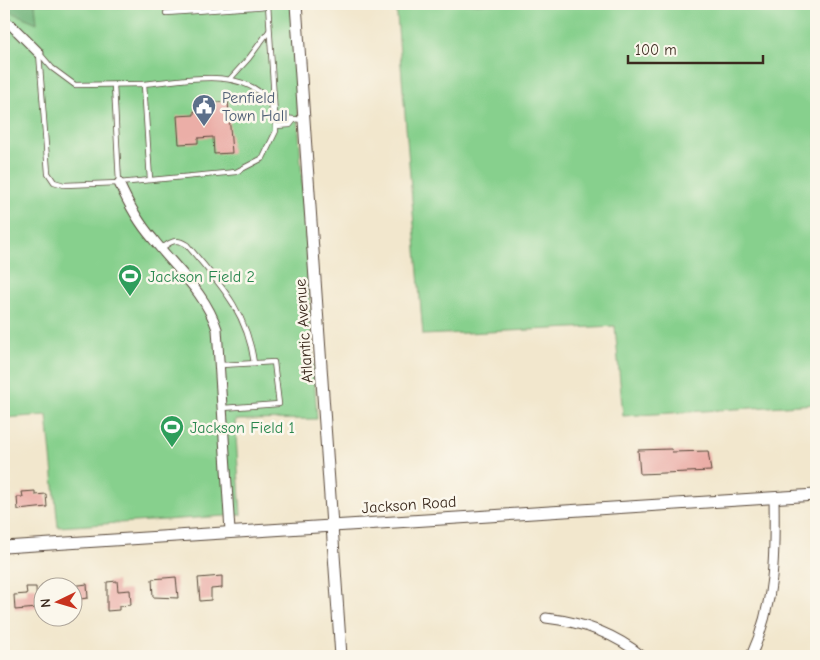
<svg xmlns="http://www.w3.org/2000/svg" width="820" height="660" font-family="'Comic Neue',sans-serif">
<rect width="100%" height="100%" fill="#fbf7ec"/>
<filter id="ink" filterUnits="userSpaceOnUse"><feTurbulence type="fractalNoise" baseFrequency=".02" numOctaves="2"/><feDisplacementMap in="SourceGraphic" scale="10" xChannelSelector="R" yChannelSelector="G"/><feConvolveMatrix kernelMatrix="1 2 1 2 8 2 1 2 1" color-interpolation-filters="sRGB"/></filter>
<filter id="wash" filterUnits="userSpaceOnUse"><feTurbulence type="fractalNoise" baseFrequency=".0096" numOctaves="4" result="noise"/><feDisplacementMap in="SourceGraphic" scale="20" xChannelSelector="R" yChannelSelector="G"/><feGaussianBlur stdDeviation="1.12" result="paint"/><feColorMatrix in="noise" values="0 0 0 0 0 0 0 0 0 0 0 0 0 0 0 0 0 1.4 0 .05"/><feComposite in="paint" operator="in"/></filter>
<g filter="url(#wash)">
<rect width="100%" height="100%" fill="#f2e7cd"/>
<!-- green -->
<g fill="#87d08d" stroke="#617d56">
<polygon points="4,4 291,4 317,419 235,420 241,515 58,527 47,415 4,418"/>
<polygon points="396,4 816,4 816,404 623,416 615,326 423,335"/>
</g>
<!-- forest -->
<polygon fill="#6db278" stroke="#546e4b" points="4,4 35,4 37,23 4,9"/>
<g id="blocks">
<!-- building -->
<g fill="#ebaea7">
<polygon points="228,101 232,153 214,154 213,137 198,138 198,143 179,144 177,116 194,115 194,111 209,110 209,103"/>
<polygon points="671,449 672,452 708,451 711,471 640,474 638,450"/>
<polygon points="35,491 35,495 46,494 47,507 18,510 17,497 23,497 22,492"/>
<polygon points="222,576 222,588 211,589 211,600 200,601 198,578"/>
<polygon points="176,577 178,598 153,597 152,579"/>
<polygon points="117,581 118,591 130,590 131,605 119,606 119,610 107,611 107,582"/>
<polygon points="87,584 88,598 72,600 72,586"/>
<polygon points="26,587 36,587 37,608 15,610 14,595 27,594"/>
</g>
</g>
</g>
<g filter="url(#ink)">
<use href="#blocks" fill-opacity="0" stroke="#564638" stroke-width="1"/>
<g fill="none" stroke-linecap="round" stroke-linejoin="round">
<!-- lane casing -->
<g stroke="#564638" stroke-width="6">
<g id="lane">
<polyline points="166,13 268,6"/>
<polyline points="39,53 48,173 54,182 64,185 119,183 236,172 263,158 276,131 268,4"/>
<polyline points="40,54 52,68 75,85 144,84"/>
<polyline points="230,79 249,58 269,31"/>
<polyline points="114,85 119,183"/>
<polyline points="276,126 290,125 294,120"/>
<path d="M150,180L144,84C182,81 238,66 267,99C271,104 273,112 275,117L303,120"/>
<path d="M161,249C171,241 176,238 187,245C219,283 247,311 254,363"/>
<polyline points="221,365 274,362 279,404 223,408"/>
</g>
</g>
<!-- street casing -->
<g stroke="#564638" stroke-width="11">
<g id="street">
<polyline points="4,22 11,25 39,53"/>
<path d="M119,183C128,203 138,222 153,239C176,269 205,292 217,329L230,531"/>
<path d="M546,618C582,622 614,633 642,656"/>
<path d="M751,656C775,603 775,555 774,498"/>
</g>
</g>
<!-- secondary casing -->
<g stroke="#564638" stroke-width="13">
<g id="secondary">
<polyline points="296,4 341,656"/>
<polyline points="4,547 816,495"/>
</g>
</g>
<!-- lane -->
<use href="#lane" stroke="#fff" stroke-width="4.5"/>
<!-- street -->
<use href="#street" stroke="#fff" stroke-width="9"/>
<!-- secondary -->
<use href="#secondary" stroke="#fff" stroke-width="11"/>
</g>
</g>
<!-- icons -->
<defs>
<g id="civic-pin" transform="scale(1.25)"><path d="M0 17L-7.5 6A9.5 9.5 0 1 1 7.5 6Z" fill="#5c6f8a" stroke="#fbf7ec"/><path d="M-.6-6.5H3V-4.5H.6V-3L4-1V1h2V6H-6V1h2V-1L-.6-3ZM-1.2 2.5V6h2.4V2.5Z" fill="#fff"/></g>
<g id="stadium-pin" transform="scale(1.25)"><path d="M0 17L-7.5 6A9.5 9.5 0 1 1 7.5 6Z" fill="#2e9e5b" stroke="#fbf7ec"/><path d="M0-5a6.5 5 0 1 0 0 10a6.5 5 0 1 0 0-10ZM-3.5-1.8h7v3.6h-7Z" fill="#fff"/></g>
</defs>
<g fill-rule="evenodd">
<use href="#civic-pin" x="204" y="106"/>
<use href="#stadium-pin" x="130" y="276"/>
<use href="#stadium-pin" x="172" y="427"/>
</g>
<g text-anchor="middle" stroke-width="5" stroke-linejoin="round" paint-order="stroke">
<!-- service labels -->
<g font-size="16" fill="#4e5e75" stroke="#fbf7ec" text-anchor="start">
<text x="222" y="103">Penfield<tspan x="222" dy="18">Town Hall</tspan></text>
</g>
<!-- leisure labels -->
<g font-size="16" fill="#27864d" stroke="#fbf7ec" text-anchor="start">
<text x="148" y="282">Jackson Field 2</text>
<text x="190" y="433">Jackson Field 1</text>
</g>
<!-- street labels -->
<g font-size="16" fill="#3b2a1e" stroke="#fbf7ec">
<text transform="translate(303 331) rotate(-94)" y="6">Atlantic Avenue</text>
<text transform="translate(409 504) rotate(-4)" y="6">Jackson Road</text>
</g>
</g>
<!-- margin -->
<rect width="820" height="660" fill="none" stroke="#fbf7ec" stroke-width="20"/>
<!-- north arrow -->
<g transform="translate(58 602) rotate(265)"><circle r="24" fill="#fbf7ec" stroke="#aea59a"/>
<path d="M0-4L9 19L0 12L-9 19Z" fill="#c8321e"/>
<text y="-8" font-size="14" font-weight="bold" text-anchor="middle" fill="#3b2a1e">N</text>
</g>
<!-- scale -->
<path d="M628 55v8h135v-8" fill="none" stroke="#3b2a1e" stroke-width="2.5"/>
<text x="635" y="55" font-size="15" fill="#3b2a1e" stroke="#fbf7ec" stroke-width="4" paint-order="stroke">100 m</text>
</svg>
